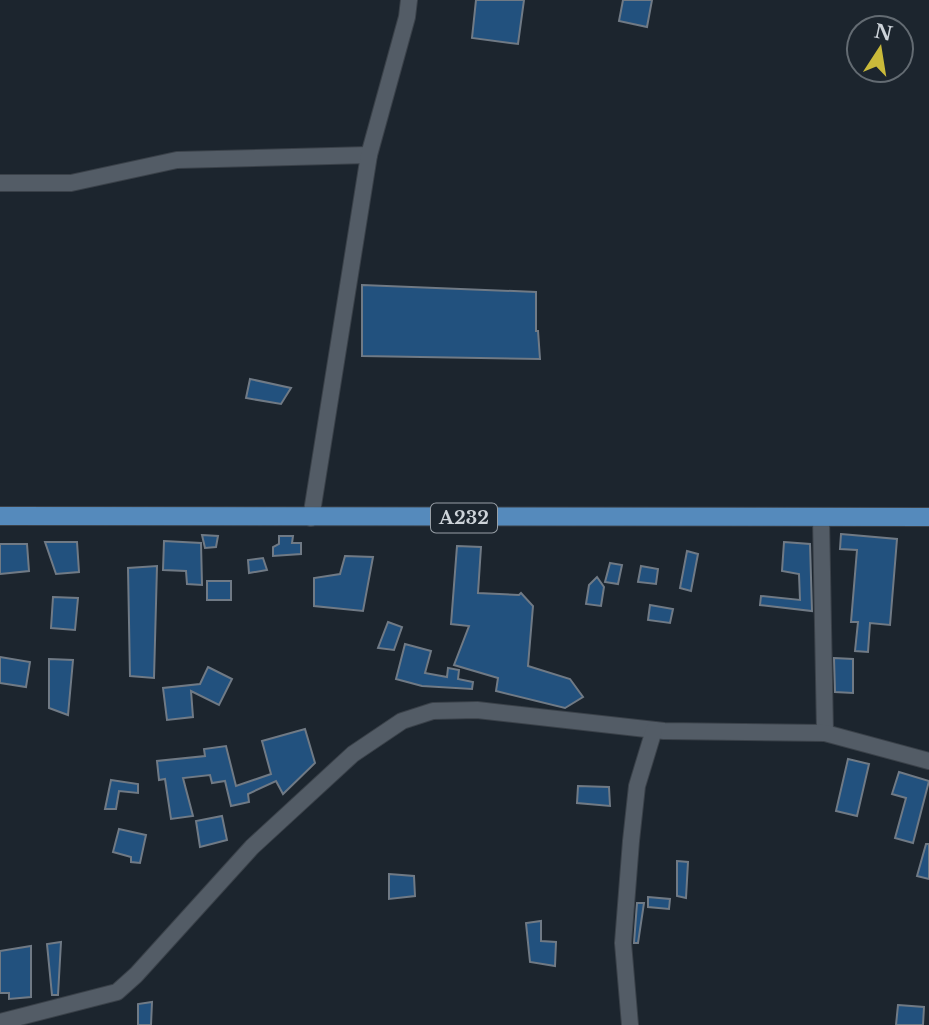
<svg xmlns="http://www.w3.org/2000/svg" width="929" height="1025" font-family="'Libre Baskerville',serif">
<rect width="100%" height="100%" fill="#1c252e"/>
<!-- building -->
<g fill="#22517e" stroke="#707a85" stroke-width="2">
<polygon points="476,0 524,0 518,44 472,38"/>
<polygon points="623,0 652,0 647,27 619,21"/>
<polygon points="362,285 536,292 536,331 538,331 540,359 362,356"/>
<polygon points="250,379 291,388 281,404 246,398"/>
<polygon points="841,534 897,539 890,625 870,623 868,652 855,651 858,622 851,622 857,550 840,549"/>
<polygon points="202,535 218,536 216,547 205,548"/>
<polygon points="279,536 293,536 292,543 301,543 301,554 273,556 273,547 279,544"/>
<polygon points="164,541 201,543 202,585 187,584 186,571 163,570"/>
<polygon points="45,542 77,542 79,572 56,574"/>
<polygon points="784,542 810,544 812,611 760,605 761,596 800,600 799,574 782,571"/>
<polygon points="0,544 27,544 29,571 0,574"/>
<polygon points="457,546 481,547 478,593 519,595 521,593 533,606 528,666 570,679 583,697 565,708 496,691 498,678 454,665 469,626 451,624"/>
<polygon points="687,551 698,554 691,591 680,588"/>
<polygon points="345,556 373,557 363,611 314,606 314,578 340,574"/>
<polygon points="263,558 267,570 249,573 248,560"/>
<polygon points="610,563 622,565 618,584 605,582"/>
<polygon points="157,566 154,678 130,676 128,568"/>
<polygon points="641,566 658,569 656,584 638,582"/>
<polygon points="597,577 604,587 601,606 586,604 589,585"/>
<rect x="207" y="581" width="24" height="19"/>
<polygon points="53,597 78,598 75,630 51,628"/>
<polygon points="650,605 673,609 670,623 648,620"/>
<polygon points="388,622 402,627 394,650 378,648"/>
<polygon points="405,644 431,651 425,673 447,677 448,668 459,670 458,679 473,682 472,689 422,686 396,679"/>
<polygon points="0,657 30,662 26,687 0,683"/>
<polygon points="834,658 853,659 853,693 835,692"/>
<polygon points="49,659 73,660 68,715 49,708"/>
<polygon points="208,667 232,679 219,705 191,691 193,717 167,720 163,688 200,684"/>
<polygon points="305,729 315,763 283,794 276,781 248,794 249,802 231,806 225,781 212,783 210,775 183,778 193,816 171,819 165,779 159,780 157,761 205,756 204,749 226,746 236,786 271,774 262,741"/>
<polygon points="848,759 869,764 857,816 836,811"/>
<polygon points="899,772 929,781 913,843 895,838 906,798 892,794"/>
<polygon points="111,780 138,784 138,793 119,791 116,809 105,809"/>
<polygon points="578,786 609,787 610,806 577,803"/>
<polygon points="222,816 227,840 200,847 196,821"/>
<polygon points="119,829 146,835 140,863 131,862 131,857 113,852"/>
<polygon points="926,844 929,844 929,879 917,876"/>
<polygon points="677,861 688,862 686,898 677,896"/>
<polygon points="389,874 414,876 415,896 389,899"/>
<polygon points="648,897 670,899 669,909 648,907"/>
<polygon points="637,903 644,903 638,943 634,943"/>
<polygon points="541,921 541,941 556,942 555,966 530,962 526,923"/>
<polygon points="61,942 58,995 52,995 47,944"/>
<polygon points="31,946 31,997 9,999 9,993 0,993 0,951"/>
<polygon points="152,1002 151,1025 138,1025 138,1004"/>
<polygon points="898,1005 924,1007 923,1025 896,1025"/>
</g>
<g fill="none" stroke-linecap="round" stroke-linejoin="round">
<!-- minor casing -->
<g stroke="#3a4149" stroke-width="18">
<g id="minor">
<polyline points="0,183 71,183 177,160 369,155"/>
<polyline points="311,518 369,155 407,17 409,0"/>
<polyline points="821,518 825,733"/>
<polyline points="0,1022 117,992 136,975 252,847 353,754 402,721 433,711 477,710 664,731 825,733 929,761"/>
<polyline points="630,1025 623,943 631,841 637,786 654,730"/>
</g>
</g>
<!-- major casing -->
<g stroke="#3a4149" stroke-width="20">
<polyline id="major" points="0,516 929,517"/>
</g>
<!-- minor -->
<use href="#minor" stroke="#535c66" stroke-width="16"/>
<!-- major -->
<use href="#major" stroke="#558abc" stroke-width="18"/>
</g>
<g text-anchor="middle" stroke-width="7" stroke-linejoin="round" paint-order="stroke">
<!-- shield labels -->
<rect fill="#1c252e" stroke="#989fa6" stroke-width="2" x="431" y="503.5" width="66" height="29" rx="5"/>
<g font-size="18" font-weight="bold" fill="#cdd3d9">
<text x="464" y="524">A232</text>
</g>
</g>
<!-- north arrow -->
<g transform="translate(880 49) rotate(12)"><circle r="33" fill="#1c252e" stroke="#636b72" stroke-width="2"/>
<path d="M0-5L12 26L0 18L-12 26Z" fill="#caba3a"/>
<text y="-10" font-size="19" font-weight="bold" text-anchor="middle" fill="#cdd3d9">N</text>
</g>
</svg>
